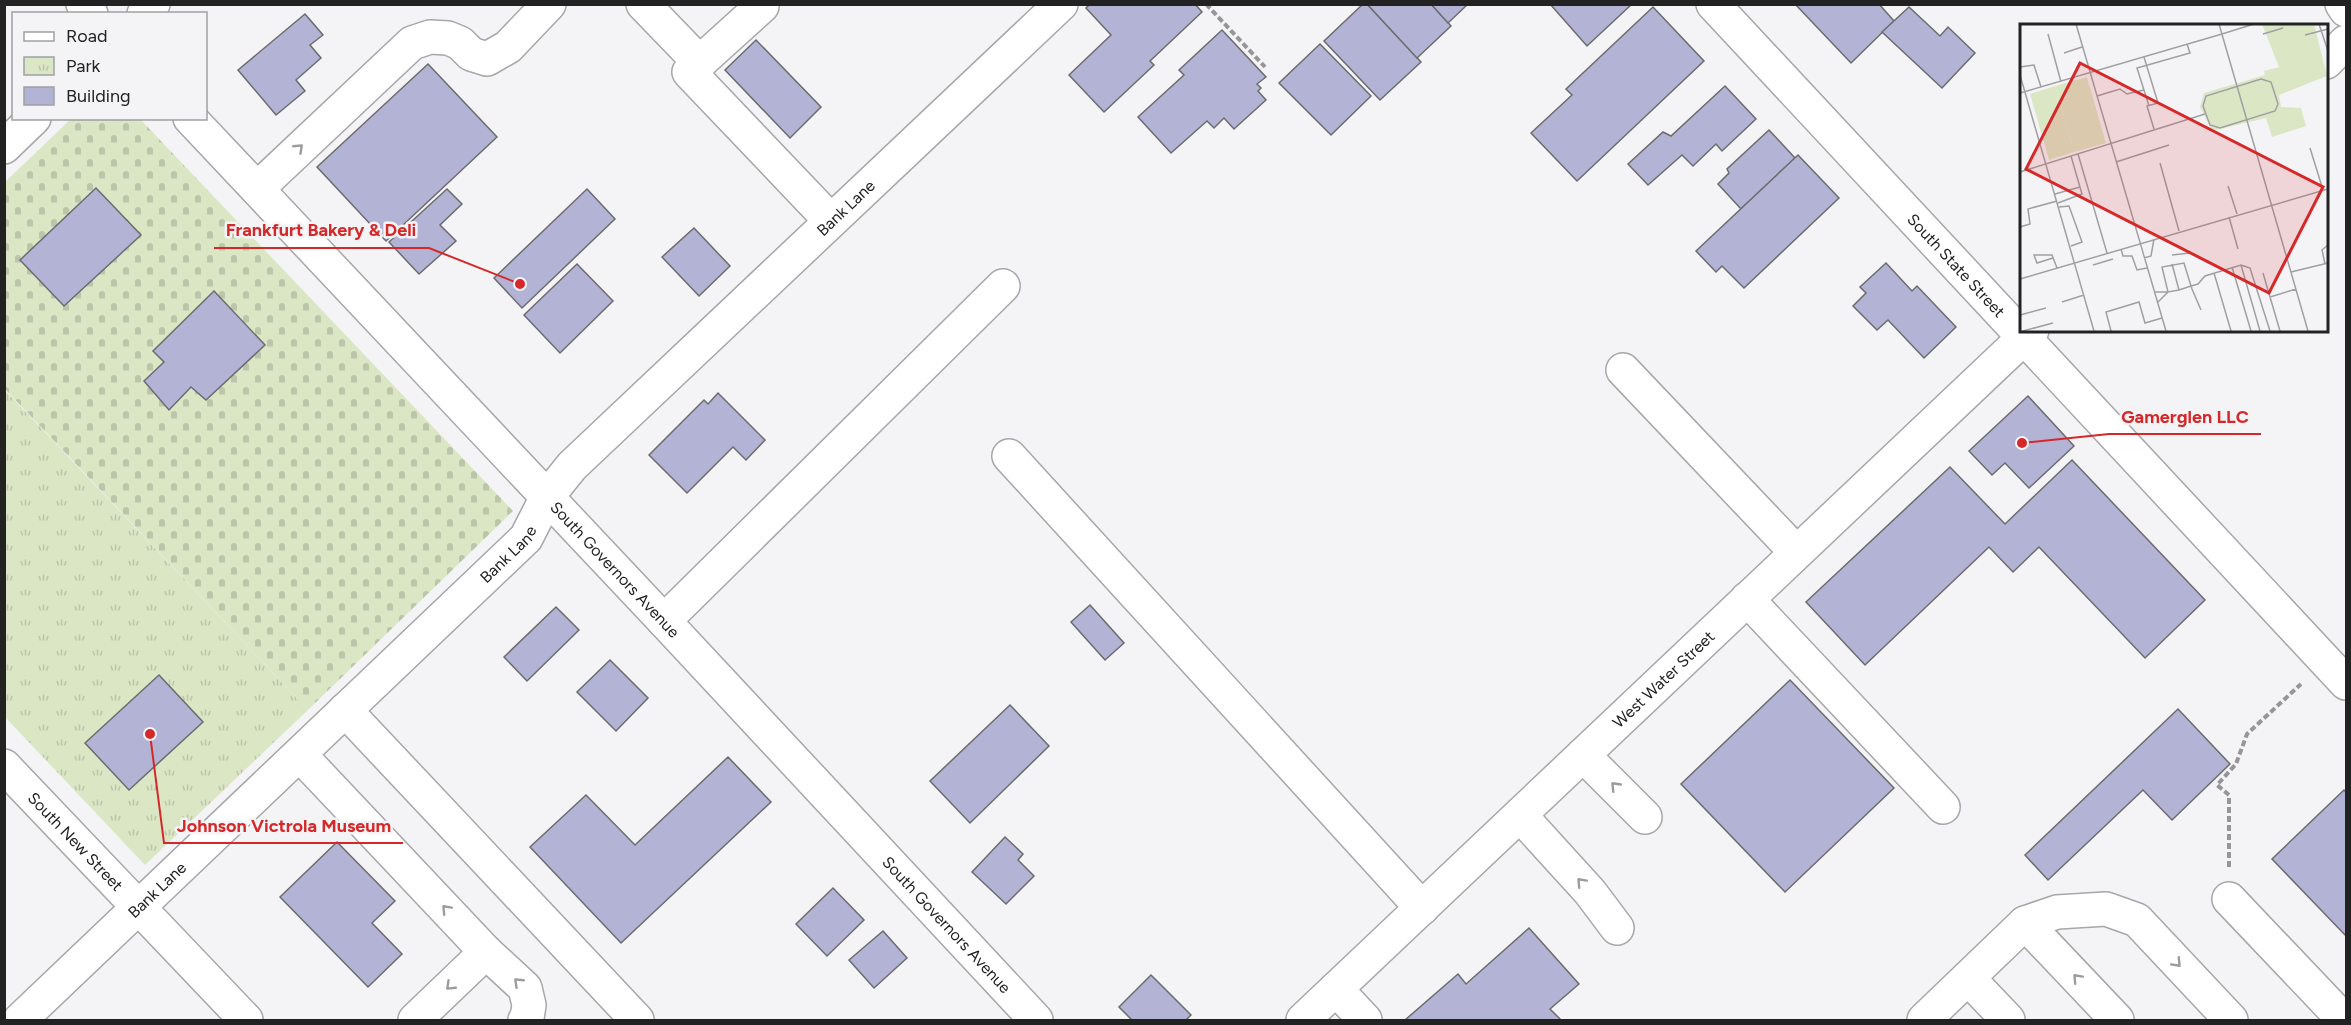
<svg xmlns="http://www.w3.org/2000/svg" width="2351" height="1025" font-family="Figtree,sans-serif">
<defs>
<pattern id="cemetery-stones" width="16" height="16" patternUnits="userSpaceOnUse" patternTransform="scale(1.5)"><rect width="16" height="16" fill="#dbe6c5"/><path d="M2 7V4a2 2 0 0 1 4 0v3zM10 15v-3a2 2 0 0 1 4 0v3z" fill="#bcc5a9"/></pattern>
<pattern id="park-tufts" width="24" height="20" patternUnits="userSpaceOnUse" patternTransform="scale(1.5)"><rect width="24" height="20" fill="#dbe6c5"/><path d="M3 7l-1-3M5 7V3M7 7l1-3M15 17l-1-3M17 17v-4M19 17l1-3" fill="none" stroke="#bcc5a9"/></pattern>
</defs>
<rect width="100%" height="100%" fill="#f4f4f7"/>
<!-- cemetery -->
<polygon fill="url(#cemetery-stones)" points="71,119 140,119 513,511 308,710 5,389 5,182"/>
<!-- park -->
<polygon fill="url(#park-tufts)" points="4,389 308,710 145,865 5,717"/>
<!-- building -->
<g fill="#b3b3d6" stroke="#6c6c6f" stroke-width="1.5">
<polygon points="1090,4 1195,4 1202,12 1150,61 1154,65 1104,112 1069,75 1111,35 1086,8"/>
<polygon points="1363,4 1367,4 1421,62 1380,100 1324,41"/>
<polygon points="1367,4 1431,4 1451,26 1417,58"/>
<polygon points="1431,4 1468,4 1448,23"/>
<polygon points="1550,4 1632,4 1587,46"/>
<polygon points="1795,4 1879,4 1894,21 1851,63"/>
<polygon points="1653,7 1704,61 1577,181 1531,133 1572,95 1566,89"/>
<polygon points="1909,7 1940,36 1948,27 1975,53 1942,88 1882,32"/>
<polygon points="305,14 323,35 310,45 321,58 296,80 305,91 276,115 238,70"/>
<polygon points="1222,30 1266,77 1257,84 1261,88 1258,91 1266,100 1234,129 1224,118 1214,128 1207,121 1171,153 1138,117 1184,75 1179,70"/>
<polygon points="756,40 821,107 790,138 725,70"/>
<polygon points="1320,44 1371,96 1331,135 1279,83"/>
<polygon points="428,64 497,137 386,241 317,167"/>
<polygon points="1725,86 1756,119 1722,151 1716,144 1693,166 1682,155 1648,185 1628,164 1663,132 1671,136"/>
<polygon points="1769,130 1795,158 1741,209 1718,184 1729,173 1727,169"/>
<polygon points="1798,155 1839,198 1744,288 1722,266 1716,272 1696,251"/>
<polygon points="96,188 141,235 64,306 20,260"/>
<polygon points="447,189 462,204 440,225 456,241 419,274 389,242"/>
<polygon points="587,189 615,219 522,308 494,278"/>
<polygon points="694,228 730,266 699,296 662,257"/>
<polygon points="1886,263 1912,291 1917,286 1956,327 1924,358 1888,320 1877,330 1853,306 1866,293 1860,287"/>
<polygon points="577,264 613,301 560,353 524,315"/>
<polygon points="214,291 265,345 206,400 191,387 169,410 144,381 164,362 153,351"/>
<polygon points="718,393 765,440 746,460 733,447 687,493 649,455 704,400 708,404"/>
<polygon points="2028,396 2074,446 2029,488 2005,463 1992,475 1969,451"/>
<polygon points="2072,460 2205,600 2145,658 2039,547 2013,572 1989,547 1865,665 1806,602 1950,467 2005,524"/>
<polygon points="1090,605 1124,643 1105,660 1071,622"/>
<polygon points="556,607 579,630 527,681 504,657"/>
<polygon points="610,660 648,698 616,731 577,692"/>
<polygon points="159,675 203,722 129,790 85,743"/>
<polygon points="1790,680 1894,788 1785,892 1681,784"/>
<polygon points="1010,705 1049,746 970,823 930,781"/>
<polygon points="2178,709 2230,764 2172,820 2143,790 2048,880 2025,855"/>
<polygon points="728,757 771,802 621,943 530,847 586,795 635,845"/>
<polygon points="2344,790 2346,792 2346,936 2272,859"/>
<polygon points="1005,837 1023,854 1018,860 1034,876 1006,904 972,872"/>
<polygon points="337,842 395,901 372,923 402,954 368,987 280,897"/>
<polygon points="833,888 864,920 827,956 796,924"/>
<polygon points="1529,928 1579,984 1550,1009 1561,1020 1405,1020 1458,974 1466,984"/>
<polygon points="883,931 907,958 874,988 849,960"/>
<polygon points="1151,975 1191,1015 1186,1020 1132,1020 1119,1007"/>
</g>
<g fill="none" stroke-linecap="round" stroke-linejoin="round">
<!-- minor casing -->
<g stroke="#a7a7aa" stroke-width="36">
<g id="minor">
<polyline points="643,4 700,63"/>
<polyline points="760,4 762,6 689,72 831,221"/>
<polyline points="2342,4 2346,10"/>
<polyline points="2326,62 2346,42"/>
<polyline points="257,189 412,43 430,37 448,38 460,43 471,54 487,59 508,47 549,4"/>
<polyline points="1623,370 1796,552"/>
<polyline points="1009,456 1422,908"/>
<polyline points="1747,599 1943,807"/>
<polyline points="664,621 1003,286"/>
<polyline points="345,710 637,1020"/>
<polyline points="300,755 486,952 525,988 529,1005 527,1018 525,1020"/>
<polyline points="1583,755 1645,817"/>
<path id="s1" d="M4,766L246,1020"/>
<polyline points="1520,815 1590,892 1617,928"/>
<polyline points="2229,899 2344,1020"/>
<polyline points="2025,923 2117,1020"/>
<polyline points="1968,978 2008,1020"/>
<polyline points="1336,989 1365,1020"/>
<path id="s2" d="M20,1020L526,538L547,497L572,466L1061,4"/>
<polyline points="415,1020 486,952"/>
<path id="s3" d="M1303,1020L2032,330"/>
<polyline points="1924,1020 2025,923 2057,912 2106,909 2137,920 2231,1020"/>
</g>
</g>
<!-- major casing -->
<g stroke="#a7a7aa" stroke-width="36">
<g id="major">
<polyline points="83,4 91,14"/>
<path id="s4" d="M1713,4L2346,683"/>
<polyline points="144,14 153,4"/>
<path id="s5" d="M190,118L664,621L1036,1020"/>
<polyline points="4,147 34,118"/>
</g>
</g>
<!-- path -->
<g stroke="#969698" stroke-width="4" stroke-dasharray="6 3" stroke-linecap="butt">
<polyline points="1206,4 1265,67"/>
<polyline points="2229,867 2229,795 2217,785 2236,764 2247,734 2301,684"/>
</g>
<!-- minor -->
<use href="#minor" stroke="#fff" stroke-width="33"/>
<!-- major -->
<use href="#major" stroke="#fff" stroke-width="33"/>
</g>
<!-- one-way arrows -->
<defs><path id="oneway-chevron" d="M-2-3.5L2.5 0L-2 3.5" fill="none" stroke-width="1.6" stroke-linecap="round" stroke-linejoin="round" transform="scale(1.5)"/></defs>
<g stroke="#9c9c9c">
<use href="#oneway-chevron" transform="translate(299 148) rotate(-44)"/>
<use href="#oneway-chevron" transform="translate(1615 786) rotate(-134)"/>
<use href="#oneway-chevron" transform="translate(1581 882) rotate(-133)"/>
<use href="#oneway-chevron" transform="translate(446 909) rotate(-133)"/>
<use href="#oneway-chevron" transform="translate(2177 963) rotate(47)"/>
<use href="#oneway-chevron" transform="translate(2077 978) rotate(-133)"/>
<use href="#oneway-chevron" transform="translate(518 982) rotate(-136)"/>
<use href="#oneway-chevron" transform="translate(450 986) rotate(136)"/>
</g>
<g text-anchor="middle" stroke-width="5" stroke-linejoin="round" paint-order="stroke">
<!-- street labels -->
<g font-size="16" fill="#222223" stroke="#f4f4f7">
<text dy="6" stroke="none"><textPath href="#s2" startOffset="1161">Bank Lane</textPath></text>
<text dy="6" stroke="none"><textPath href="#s4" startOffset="357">South State Street</textPath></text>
<text dy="6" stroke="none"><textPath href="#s2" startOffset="675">Bank Lane</textPath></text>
<text dy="6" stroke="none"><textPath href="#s5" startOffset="620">South Governors Avenue</textPath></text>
<text dy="6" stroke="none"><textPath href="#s3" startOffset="496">West Water Street</textPath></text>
<text dy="6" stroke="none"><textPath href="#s1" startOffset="104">South New Street</textPath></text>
<text dy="6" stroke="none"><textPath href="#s2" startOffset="189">Bank Lane</textPath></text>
<text dy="6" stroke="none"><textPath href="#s5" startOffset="1106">South Governors Avenue</textPath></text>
</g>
</g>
<!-- overview -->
<g transform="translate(2020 24)">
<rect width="308" height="308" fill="#f4f4f7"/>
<path d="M67,53L86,119L54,128L35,62Z" fill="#dbe6c5"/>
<path d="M242,0H294L307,52L259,71L261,83L281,84L286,102L252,113L246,94L192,107L180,83L184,69L245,51L244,47L259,43ZM35,62L54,128L29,136L10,70Z" fill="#dbe6c5"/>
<path fill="none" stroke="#a0a0a2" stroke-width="1.5" d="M56,0L146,307M199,0L288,307M299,0L308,27M28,10L41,58M202,10L234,0M243,10L263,4M285,11L308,5M44,29L62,23M124,33L138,79L127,82L134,105M0,43L14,41L21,63M0,51L74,307M241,55L251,58L258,80L255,87L200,104L190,101L183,82L186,72ZM0,69L202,10M77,72L100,65L107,70L124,66M129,82L117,44L170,29L167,20M290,124L303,166M58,130L87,229M96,138L149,121M140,139L159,207M0,148L185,90M208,162L217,190M35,170L60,163M38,179L62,170L51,132M39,183L49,182L62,218L51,222M209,193L218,225M0,203L10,200L8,185L37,177M101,225L103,232H112L117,246L127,244M152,231L170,229M33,234L17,239L14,231H32L37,244M124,234L131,232L134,215M152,240L159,266M305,240L302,226L308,221M73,241L93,235M221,241L240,307M212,243L231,307M271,248L308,239M194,249L211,307M243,249L250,273L276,265M0,255L308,165M134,268H148L137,279M250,273L260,307M42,278L64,271M181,286L172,265L171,262L164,239L142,243L148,268L159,266L171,262L178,260L185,252L221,241L230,244L250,307M0,291L26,284M3,307L33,299M91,307L86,288L119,278L125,299L142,294"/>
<path fill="#d62828" fill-opacity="0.15" stroke="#d62828" stroke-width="3" d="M60,39L303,163L249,269L6,145Z"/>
<rect width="308" height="308" fill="none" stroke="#222223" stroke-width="3"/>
</g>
<!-- callouts -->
<path fill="none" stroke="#d62828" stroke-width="2" d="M520 284L429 248H214M2022 443L2109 434H2261M150 734L164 843H403"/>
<g fill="#d62828" stroke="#f4f4f7" stroke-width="2">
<circle cx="520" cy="284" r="6"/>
<circle cx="2022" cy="443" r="6"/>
<circle cx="150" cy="734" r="6"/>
</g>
<g font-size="18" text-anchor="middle" font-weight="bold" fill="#d62828" stroke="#f4f4f7" stroke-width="5" stroke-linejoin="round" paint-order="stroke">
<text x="321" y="236">Frankfurt Bakery &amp; Deli</text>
<text x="2185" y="423">Gamerglen LLC</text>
<text x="284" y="832">Johnson Victrola Museum</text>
</g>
<!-- border -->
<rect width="2351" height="1025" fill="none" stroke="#222223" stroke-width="12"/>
<!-- legend -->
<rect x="12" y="12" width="195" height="108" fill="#f4f4f7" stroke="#a0a0a2" stroke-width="1.5"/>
<rect x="24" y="32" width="30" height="9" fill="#ffffff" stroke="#a0a0a2" stroke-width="1.5"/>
<text x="66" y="42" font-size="18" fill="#222223">Road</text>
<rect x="24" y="57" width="30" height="18" fill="url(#park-tufts)" stroke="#a0a0a2" stroke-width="1.5"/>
<text x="66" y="72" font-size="18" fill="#222223">Park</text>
<rect x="24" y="87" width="30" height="18" fill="#b3b3d6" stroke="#a0a0a2" stroke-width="1.5"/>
<text x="66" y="102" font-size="18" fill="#222223">Building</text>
</svg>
